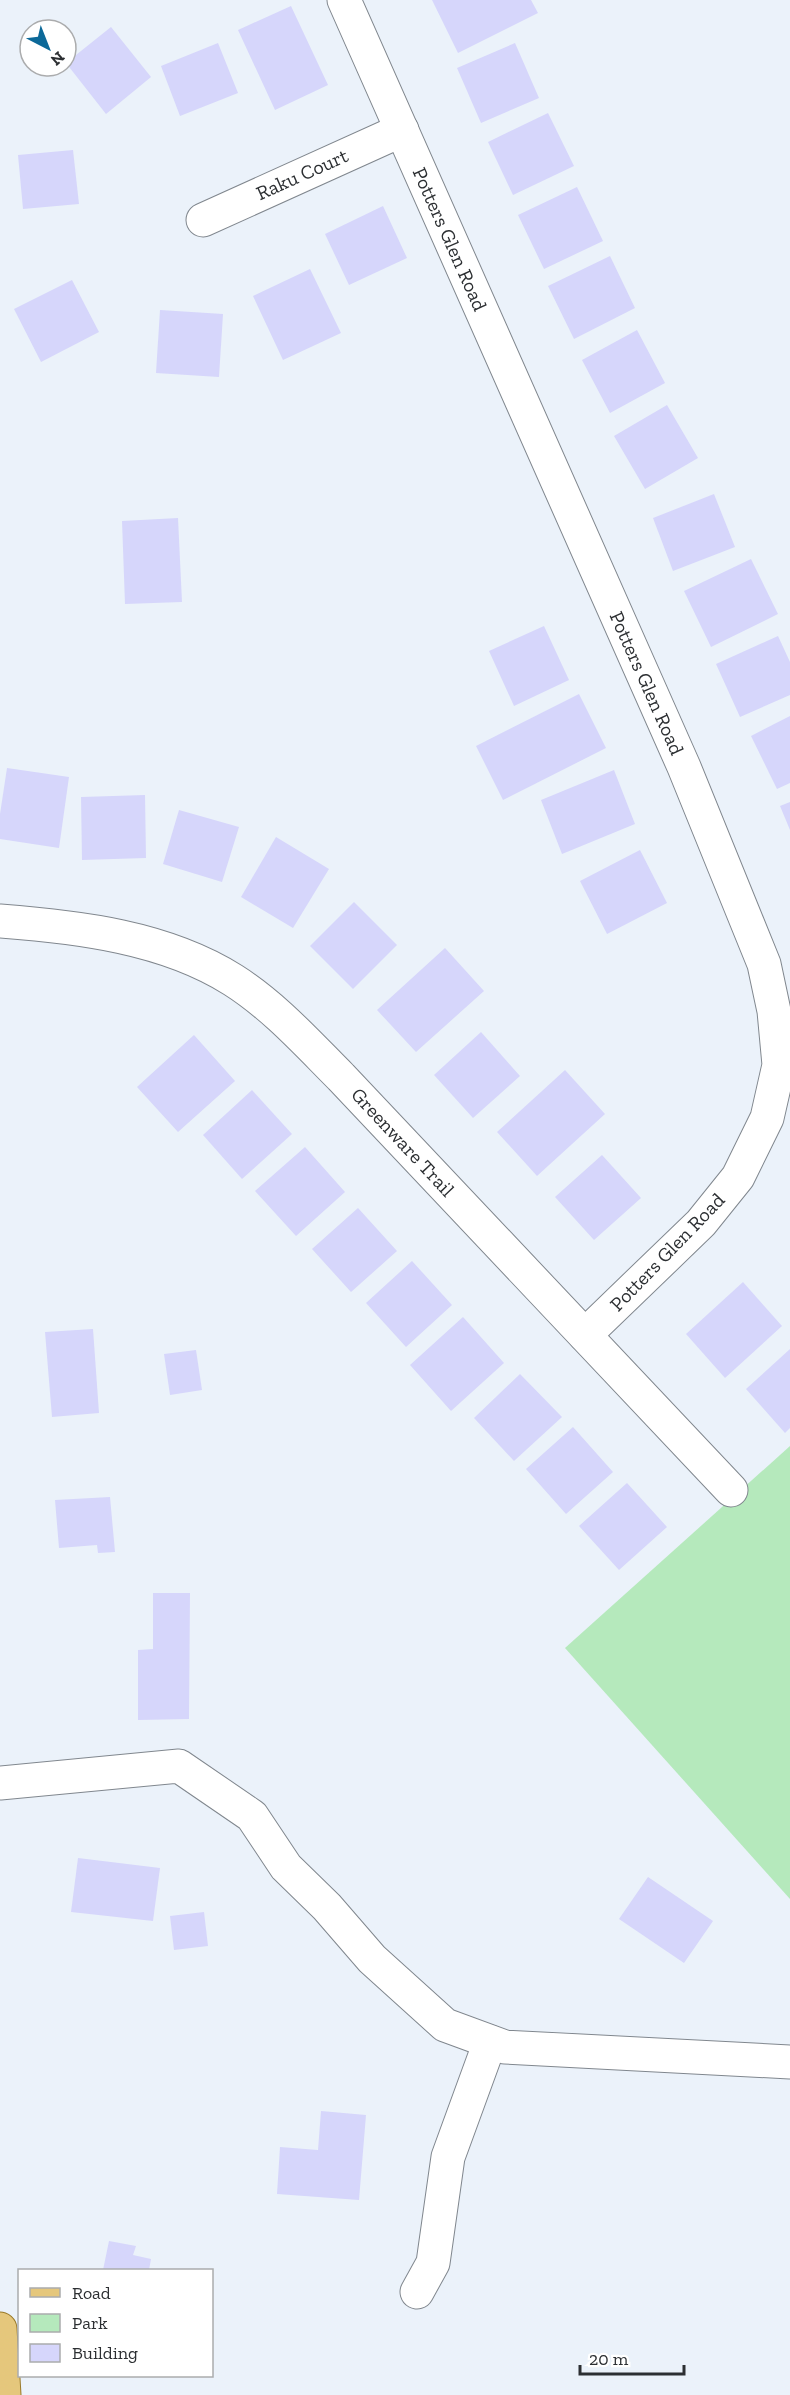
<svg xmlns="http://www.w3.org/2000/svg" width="790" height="2395" font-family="'Zilla Slab',serif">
<rect width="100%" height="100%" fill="#ebf2fa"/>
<!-- green -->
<polygon fill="#b5e9bc" points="790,1446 790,1899 565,1648"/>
<!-- building -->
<g fill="#d6d6fb">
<polygon points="432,0 531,0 538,13 458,53"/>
<polygon points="291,6 328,85 275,110 238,30"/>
<polygon points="111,27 151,77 106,114 66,63"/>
<polygon points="218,43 238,93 180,116 161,66"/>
<polygon points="515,43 539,98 481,123 457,68"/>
<polygon points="548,113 574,166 513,195 488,142"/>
<polygon points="73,150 79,204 23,209 18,155"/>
<polygon points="577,187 603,241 544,269 518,215"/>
<polygon points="383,206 407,258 349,285 325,234"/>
<polygon points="610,256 635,308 574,339 548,286"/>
<polygon points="310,269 341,333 283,360 253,296"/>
<polygon points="72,280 99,332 41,362 14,309"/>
<polygon points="160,310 223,314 219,377 156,373"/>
<polygon points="637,330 665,383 610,413 582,360"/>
<polygon points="667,405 698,458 645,489 614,436"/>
<polygon points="714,494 735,547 673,571 653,518"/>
<polygon points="178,518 182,602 125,604 122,521"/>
<polygon points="751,559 778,614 711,647 684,591"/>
<polygon points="544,626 569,680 514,706 489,651"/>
<polygon points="778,636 790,662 790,695 740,717 716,664"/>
<polygon points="579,694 606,748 503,800 476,746"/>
<polygon points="790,716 790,783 777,789 751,736"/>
<polygon points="7,768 69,777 59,848 0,839 0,814"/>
<polygon points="614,770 635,824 562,854 541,800"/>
<polygon points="145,795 146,858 82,860 81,797"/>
<polygon points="790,802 790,830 780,806"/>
<polygon points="179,810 239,827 222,882 163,864"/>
<polygon points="276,837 329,869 293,928 241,897"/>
<polygon points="640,850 667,903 607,934 580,881"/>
<polygon points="354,902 397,945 353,989 310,946"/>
<polygon points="445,948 484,991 416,1052 377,1010"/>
<polygon points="481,1032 520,1076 473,1118 434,1075"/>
<polygon points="194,1035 235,1081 178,1132 137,1087"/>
<polygon points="565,1070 605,1114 537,1176 497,1132"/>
<polygon points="252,1090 292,1134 242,1179 203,1135"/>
<polygon points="305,1147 345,1192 296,1236 255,1191"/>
<polygon points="602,1155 641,1198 594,1240 555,1197"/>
<polygon points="358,1208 397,1251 351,1292 312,1249"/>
<polygon points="412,1261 452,1305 406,1347 366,1303"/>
<polygon points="743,1282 782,1326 725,1378 686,1334"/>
<polygon points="463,1317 504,1363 451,1411 410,1365"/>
<polygon points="93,1329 99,1413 52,1417 45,1332"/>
<polygon points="790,1349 790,1428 785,1433 746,1389"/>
<polygon points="196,1350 202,1390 170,1395 164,1354"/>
<polygon points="520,1374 562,1417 514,1461 474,1418"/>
<polygon points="573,1427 613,1472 566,1514 526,1469"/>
<polygon points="627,1483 667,1527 619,1570 579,1526"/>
<polygon points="110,1497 115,1552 98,1553 97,1545 59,1548 55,1500"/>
<polygon points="153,1593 190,1593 189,1719 138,1720 138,1650 153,1649"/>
<polygon points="78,1858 160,1868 153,1921 71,1912"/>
<polygon points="648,1877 713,1921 684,1963 619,1919"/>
<polygon points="204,1912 208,1946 174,1950 170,1916"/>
<polygon points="321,2111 366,2115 359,2200 277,2194 280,2147 318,2150"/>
<polygon points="109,2241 136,2246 133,2255 151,2259 149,2270 103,2270"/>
</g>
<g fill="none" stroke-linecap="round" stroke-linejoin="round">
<!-- minor casing -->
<g stroke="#80878e" stroke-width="35">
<g id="minor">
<polyline points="344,0 684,767 764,964 774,1011 779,1065 767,1118 738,1177 701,1223 585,1335"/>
<polyline points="203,220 402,130"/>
<path d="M0,921C78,927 165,937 233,980C274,1006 307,1043 341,1077L731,1490"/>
<polyline points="0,1783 179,1766 252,1816 286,1867 327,1907 372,1959 445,2025 505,2047 790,2062"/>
<polyline points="417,2292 433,2263 448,2157 490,2042"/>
</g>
</g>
<!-- major casing -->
<g stroke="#997929" stroke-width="35">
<polyline id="major" points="0,2329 4,2395"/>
</g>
<!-- minor -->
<use href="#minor" stroke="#fff" stroke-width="33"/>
<!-- major -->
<use href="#major" stroke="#e5c77c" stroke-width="33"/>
</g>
<g text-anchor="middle" stroke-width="4.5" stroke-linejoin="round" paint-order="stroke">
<!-- street labels -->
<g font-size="20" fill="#2c2f32" stroke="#fff">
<text transform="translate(302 174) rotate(-24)" y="7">Raku Court</text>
<text transform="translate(450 239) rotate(66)" y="7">Potters Glen Road</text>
<text transform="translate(647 683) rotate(66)" y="7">Potters Glen Road</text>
<text transform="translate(403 1142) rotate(47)" y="7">Greenware Trail</text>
<text transform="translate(667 1252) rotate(-46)" y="7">Potters Glen Road</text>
</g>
</g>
<!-- legend -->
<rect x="18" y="2269" width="195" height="108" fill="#ffffff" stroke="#abacad" stroke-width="1.5"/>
<rect x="30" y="2288" width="30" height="9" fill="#e5c77c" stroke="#abacad" stroke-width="1.5"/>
<text x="72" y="2299" font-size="18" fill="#2c2f32">Road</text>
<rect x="30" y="2314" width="30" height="18" fill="#b5e9bc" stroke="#abacad" stroke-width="1.5"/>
<text x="72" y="2329" font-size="18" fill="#2c2f32">Park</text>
<rect x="30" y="2344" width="30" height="18" fill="#d6d6fb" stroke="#abacad" stroke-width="1.5"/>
<text x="72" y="2359" font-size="18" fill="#2c2f32">Building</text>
<!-- north arrow -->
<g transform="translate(48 48) rotate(138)"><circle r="28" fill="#ffffff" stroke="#abacad" stroke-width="1.5"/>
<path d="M0-4.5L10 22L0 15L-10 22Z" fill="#0c6999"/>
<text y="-9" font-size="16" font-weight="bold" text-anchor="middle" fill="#2c2f32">N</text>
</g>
<!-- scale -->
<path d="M580 2365v9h104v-9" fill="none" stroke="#2c2f32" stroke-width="3"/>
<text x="589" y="2365" font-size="18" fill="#2c2f32" stroke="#ffffff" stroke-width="4.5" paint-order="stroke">20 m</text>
</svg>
